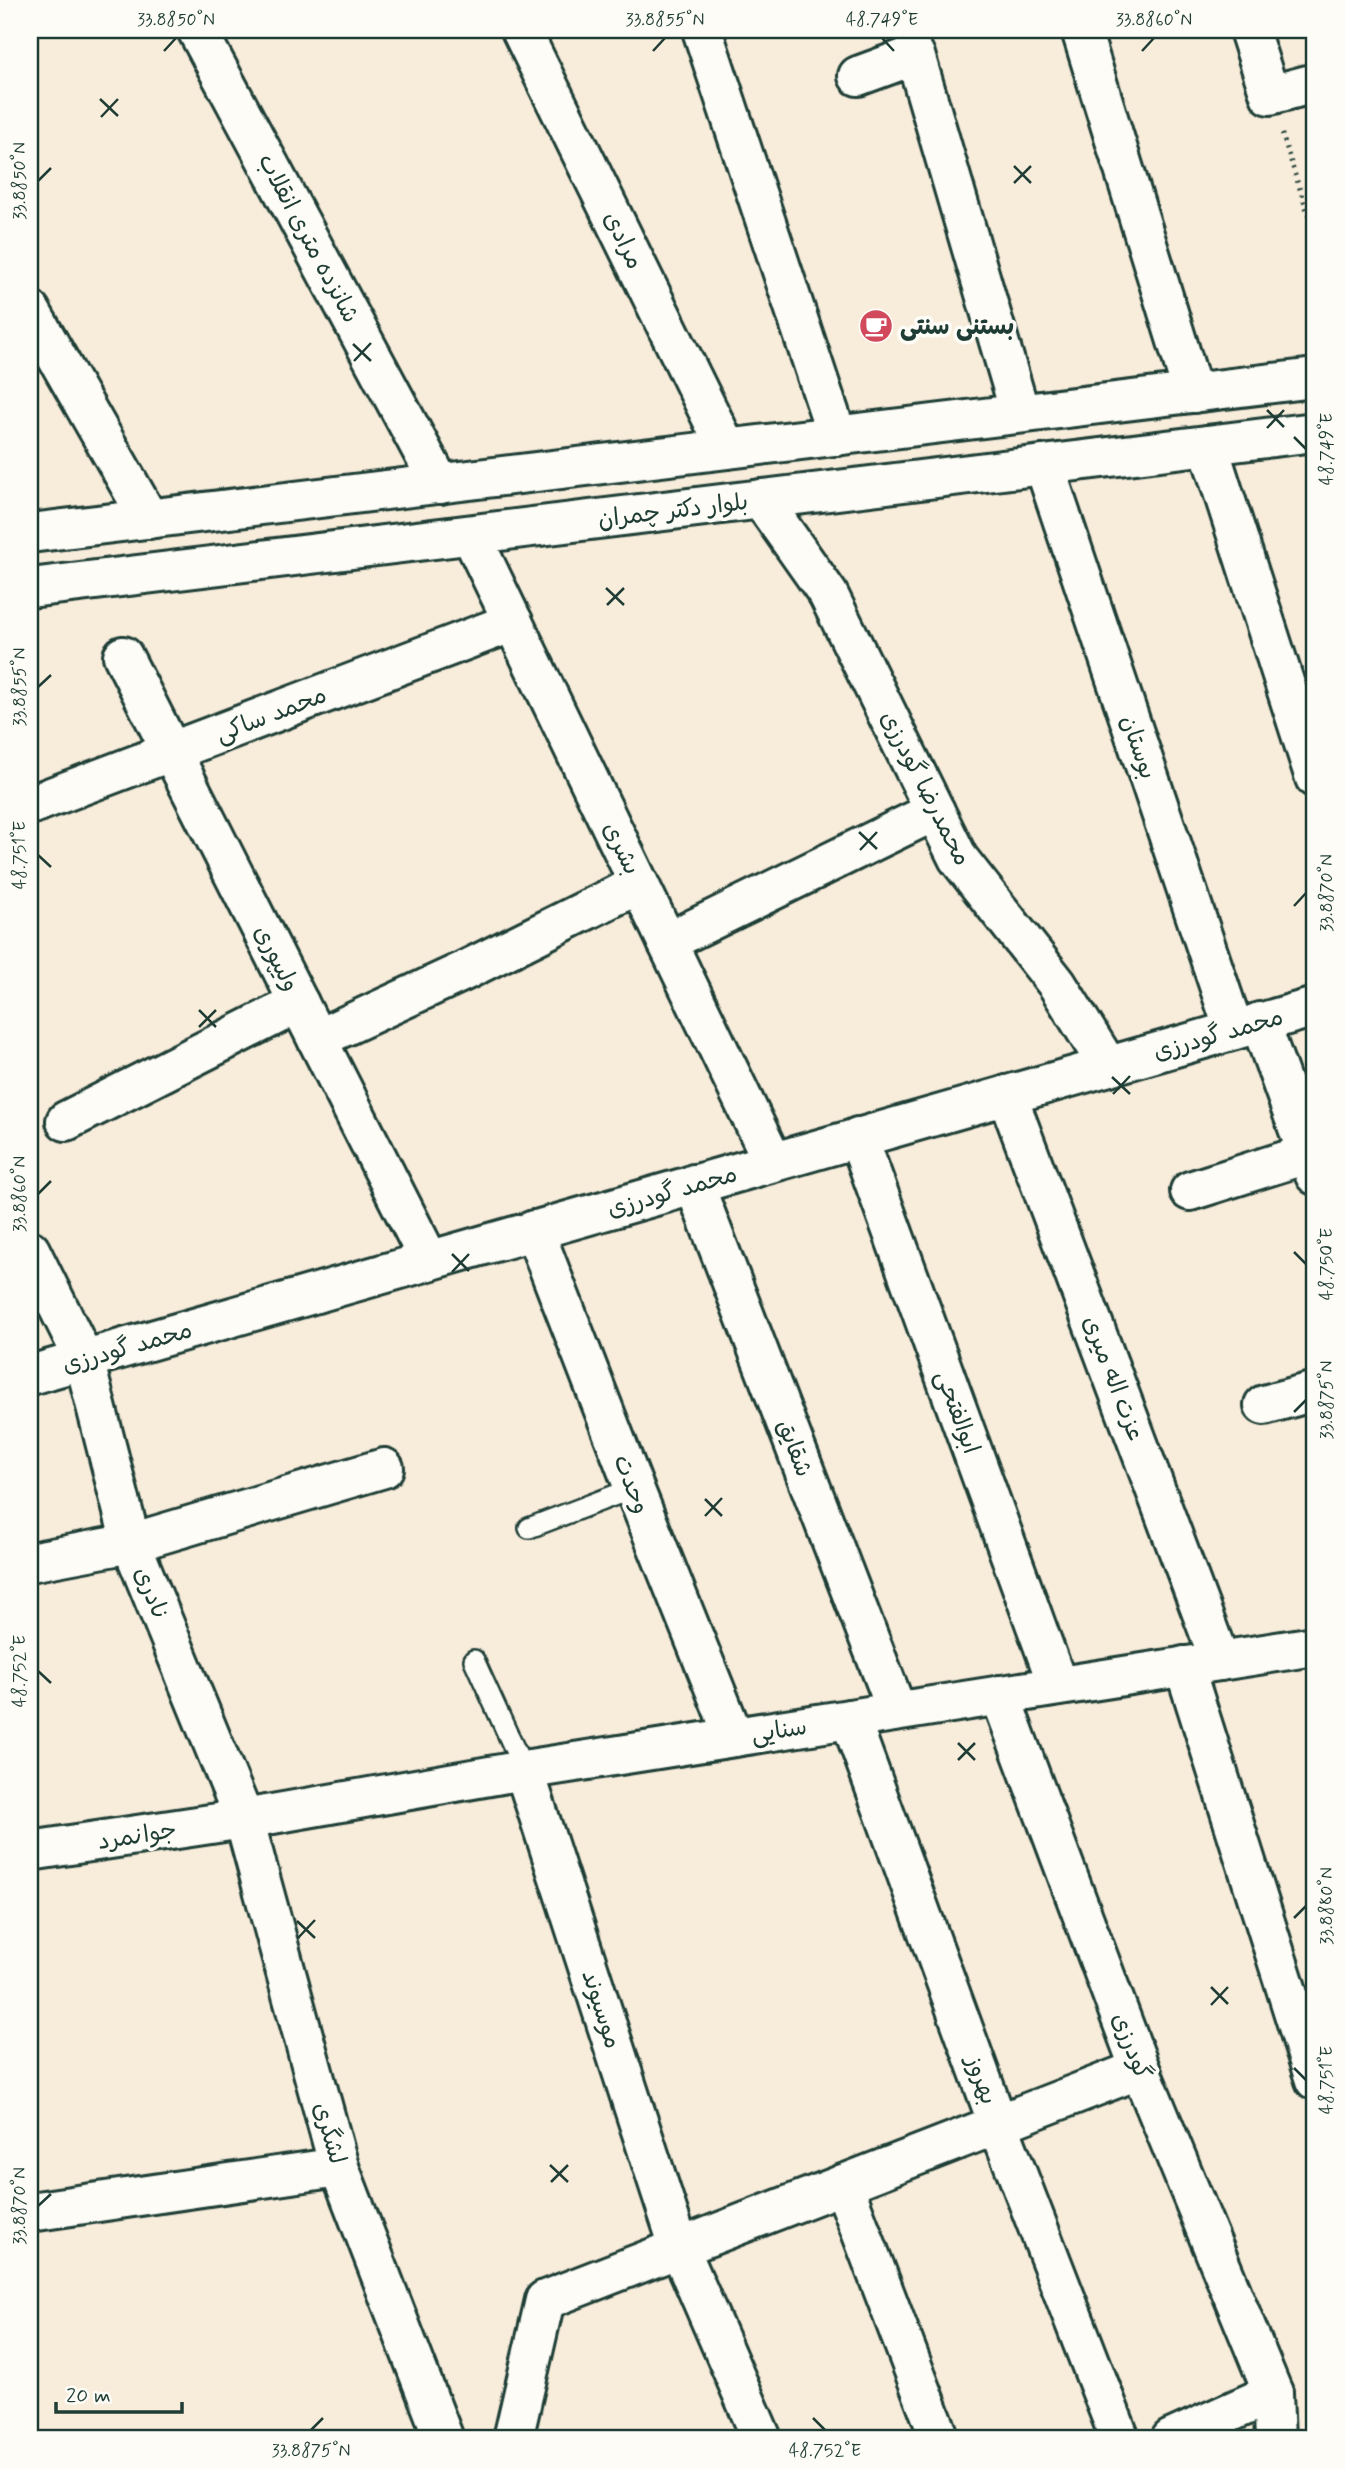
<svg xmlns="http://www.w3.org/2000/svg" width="1345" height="2469" font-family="Mynerve,'Playpen Sans Arabic',sans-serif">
<rect width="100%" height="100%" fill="#f8ecdb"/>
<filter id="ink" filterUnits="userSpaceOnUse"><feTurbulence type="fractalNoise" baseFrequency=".0143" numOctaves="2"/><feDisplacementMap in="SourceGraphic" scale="14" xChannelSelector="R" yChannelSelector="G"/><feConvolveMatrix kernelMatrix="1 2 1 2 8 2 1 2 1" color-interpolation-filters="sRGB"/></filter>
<g filter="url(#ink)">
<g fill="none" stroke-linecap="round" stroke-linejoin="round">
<!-- lane casing -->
<g stroke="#1f3d34" stroke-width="24">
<g id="lane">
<polyline points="529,1528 634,1488"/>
<polyline points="474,1660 524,1770"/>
</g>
</g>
<!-- street casing -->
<g stroke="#1f3d34" stroke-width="44">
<g id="street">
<polyline points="521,30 727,449"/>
<polyline points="702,30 837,436"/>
<polyline points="1081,30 1193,393"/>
<polyline points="1249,30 1270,95 1315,83"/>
<polyline points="858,76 915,55 1020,413"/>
<polyline points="30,310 149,519"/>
<polyline points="1208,445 1315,778"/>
<polyline points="1044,465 1234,1030"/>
<polyline points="761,499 828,594 958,858 1057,984 1108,1066"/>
<polyline points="471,535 773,1162"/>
<polyline points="123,656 429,1260"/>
<polyline points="30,805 513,622"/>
<polyline points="667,942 935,811"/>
<polyline points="1260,1022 1315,1175"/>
<polyline points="317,1039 464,971 639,884"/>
<polyline points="1007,1095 1220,1661"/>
<polyline points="66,1121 299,1003"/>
<polyline points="858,1137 1058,1686"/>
<polyline points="694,1184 897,1711"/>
<polyline points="1190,1191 1307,1154"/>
<polyline points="534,1230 634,1488 734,1737"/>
<polyline points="30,1250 84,1359 131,1543 244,1819 339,2167 444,2439"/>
<polyline points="30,1375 1315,1007"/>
<polyline points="1264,1405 1315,1391"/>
<polyline points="30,1562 131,1543 384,1468"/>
<polyline points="1184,1666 1315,2080"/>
<polyline points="1000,1695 1140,2069 1273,2393"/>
<polyline points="850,1719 998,2124 1120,2439"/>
<polyline points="524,1770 679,2247 762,2439"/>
<polyline points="843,2184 940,2439"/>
<polyline points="30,2212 339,2167"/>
<polyline points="513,2439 545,2300 1140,2069"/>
<polyline points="1171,2439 1273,2393 1275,2439"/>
</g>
</g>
<!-- secondary casing -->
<g stroke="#1f3d34" stroke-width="44">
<g id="secondary">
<polyline points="197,30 440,484"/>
<polyline points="30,533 1315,378"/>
<polyline points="30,588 1315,432"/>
<polyline points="30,1851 244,1819 524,1770 1315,1646"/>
</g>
</g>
<!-- path -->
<polyline stroke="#1f3d34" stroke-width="4.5" stroke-dasharray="2 5" stroke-linecap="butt" points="1282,134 1315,236"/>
<!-- lane -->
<use href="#lane" stroke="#fdfcf7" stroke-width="19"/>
<!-- street -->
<use href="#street" stroke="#fdfcf7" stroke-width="38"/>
<!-- secondary -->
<use href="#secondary" stroke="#fdfcf7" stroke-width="38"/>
</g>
</g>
<!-- ticks -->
<path fill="none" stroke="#1f3d34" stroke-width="2.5" d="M882,38L894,51M164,51L176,38M653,51L665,38M1142,51L1154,38M100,99L118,116M101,117L118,99M1014,166L1031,183M38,181L51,168M1014,183L1031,166M353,344L371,361M354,361L371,343M1267,410L1284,427M1267,428L1284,410M1294,437L1306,449M606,588L624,605M607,605L624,588M38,687L51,675M859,832L877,849M860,850L877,832M38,855L51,867M1294,906L1306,893M199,1010L216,1027M199,1027L216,1010M1112,1077L1130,1094M1113,1094L1130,1076M38,1194L51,1181M1294,1252L1306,1264M452,1254L469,1271M452,1272L469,1254M1294,1412L1306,1400M705,1499L722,1516M705,1516L722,1498M38,1671L51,1683M958,1743L975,1760M958,1760L975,1743M1294,1918L1306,1906M297,1921L315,1938M298,1938L315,1920M1211,1987L1228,2004M1211,2005L1228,1987M1294,2068L1306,2080M550,2165L568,2182M551,2182L568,2165M38,2206L51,2194M813,2418L825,2430M311,2430L323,2418"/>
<!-- icons -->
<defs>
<g id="cafe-disc" transform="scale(1.75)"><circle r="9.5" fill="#d1495b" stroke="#fdfcf7"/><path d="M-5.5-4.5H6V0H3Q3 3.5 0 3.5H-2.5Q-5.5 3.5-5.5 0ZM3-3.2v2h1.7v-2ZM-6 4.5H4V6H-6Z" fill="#fff"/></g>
</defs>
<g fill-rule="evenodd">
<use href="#cafe-disc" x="876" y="326"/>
</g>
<g text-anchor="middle" stroke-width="7" stroke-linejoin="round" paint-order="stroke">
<!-- street labels -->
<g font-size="24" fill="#1f3d34" stroke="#fdfcf7">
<text transform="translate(309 238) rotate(62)" y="8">شانزده متری انقلاب</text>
<text transform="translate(624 240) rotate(64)" y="8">مرادی</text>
<text transform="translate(673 510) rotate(-7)" y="8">بلوار دکتر چمران</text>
<text transform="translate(271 714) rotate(-21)" y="8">محمد ساکی</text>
<text transform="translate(1139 747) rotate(71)" y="8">بوستان</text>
<text transform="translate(926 788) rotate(63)" y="8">محمدرضا گودرزی</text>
<text transform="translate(622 848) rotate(64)" y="8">بشری</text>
<text transform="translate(277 958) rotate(63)" y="8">ولیپوری</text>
<text transform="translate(1218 1034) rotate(-16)" y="8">محمد گودرزی</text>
<text transform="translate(672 1191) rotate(-16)" y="8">محمد گودرزی</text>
<text transform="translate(127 1347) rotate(-16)" y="8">محمد گودرزی</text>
<text transform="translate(1114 1378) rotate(69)" y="8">عزت اله میری</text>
<text transform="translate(958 1412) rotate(70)" y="8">ابوالفتحی</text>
<text transform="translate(795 1448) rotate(69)" y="8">شقایق</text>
<text transform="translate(632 1484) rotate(69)" y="8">وحدت</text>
<text transform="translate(152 1593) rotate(68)" y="8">نادری</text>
<text transform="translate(779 1730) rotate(-9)" y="8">سنایی</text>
<text transform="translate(137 1835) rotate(-9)" y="8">جوانمرد</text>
<text transform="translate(602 2009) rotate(72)" y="8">موسیوند</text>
<text transform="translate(1132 2046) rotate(69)" y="8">گودرزی</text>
<text transform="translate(982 2080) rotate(70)" y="8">بهروز</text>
<text transform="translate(330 2133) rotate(74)" y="8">لشگری</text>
</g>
<!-- poi labels -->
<g font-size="24" font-weight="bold" fill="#1f3d34" stroke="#fdfcf7" text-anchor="start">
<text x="900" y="334">بستنی سنتی</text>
</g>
</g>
<!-- margin -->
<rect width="1345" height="2469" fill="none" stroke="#fdfcf7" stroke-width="77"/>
<!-- scale -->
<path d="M56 2402v10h126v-10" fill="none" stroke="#1f3d34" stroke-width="3.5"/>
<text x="66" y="2402" font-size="21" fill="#1f3d34" stroke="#fdfcf7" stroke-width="5" paint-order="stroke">20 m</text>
<rect x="38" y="38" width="1268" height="2392" fill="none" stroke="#1f3d34" stroke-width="2.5"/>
<g font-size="18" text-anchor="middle" fill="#1f3d34">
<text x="176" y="25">33.8850°N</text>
<text x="665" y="25">33.8855°N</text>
<text x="882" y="25">48.749°E</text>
<text x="1154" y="25">33.8860°N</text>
<text transform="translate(19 181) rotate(-90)" y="6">33.8850°N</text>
<text transform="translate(1326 449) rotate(-90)" y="6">48.749°E</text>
<text transform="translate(19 687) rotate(-90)" y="6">33.8855°N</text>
<text transform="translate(19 855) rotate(-90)" y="6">48.751°E</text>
<text transform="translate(1326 893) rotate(-90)" y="6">33.8870°N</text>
<text transform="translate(19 1194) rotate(-90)" y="6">33.8860°N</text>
<text transform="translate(1326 1264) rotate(-90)" y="6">48.750°E</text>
<text transform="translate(1326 1400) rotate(-90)" y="6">33.8875°N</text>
<text transform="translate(19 1671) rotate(-90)" y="6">48.752°E</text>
<text transform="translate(1326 1906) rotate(-90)" y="6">33.8880°N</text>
<text transform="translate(1326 2080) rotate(-90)" y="6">48.751°E</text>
<text transform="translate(19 2206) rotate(-90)" y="6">33.8870°N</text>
<text x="311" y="2456">33.8875°N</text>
<text x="825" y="2456">48.752°E</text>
</g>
</svg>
